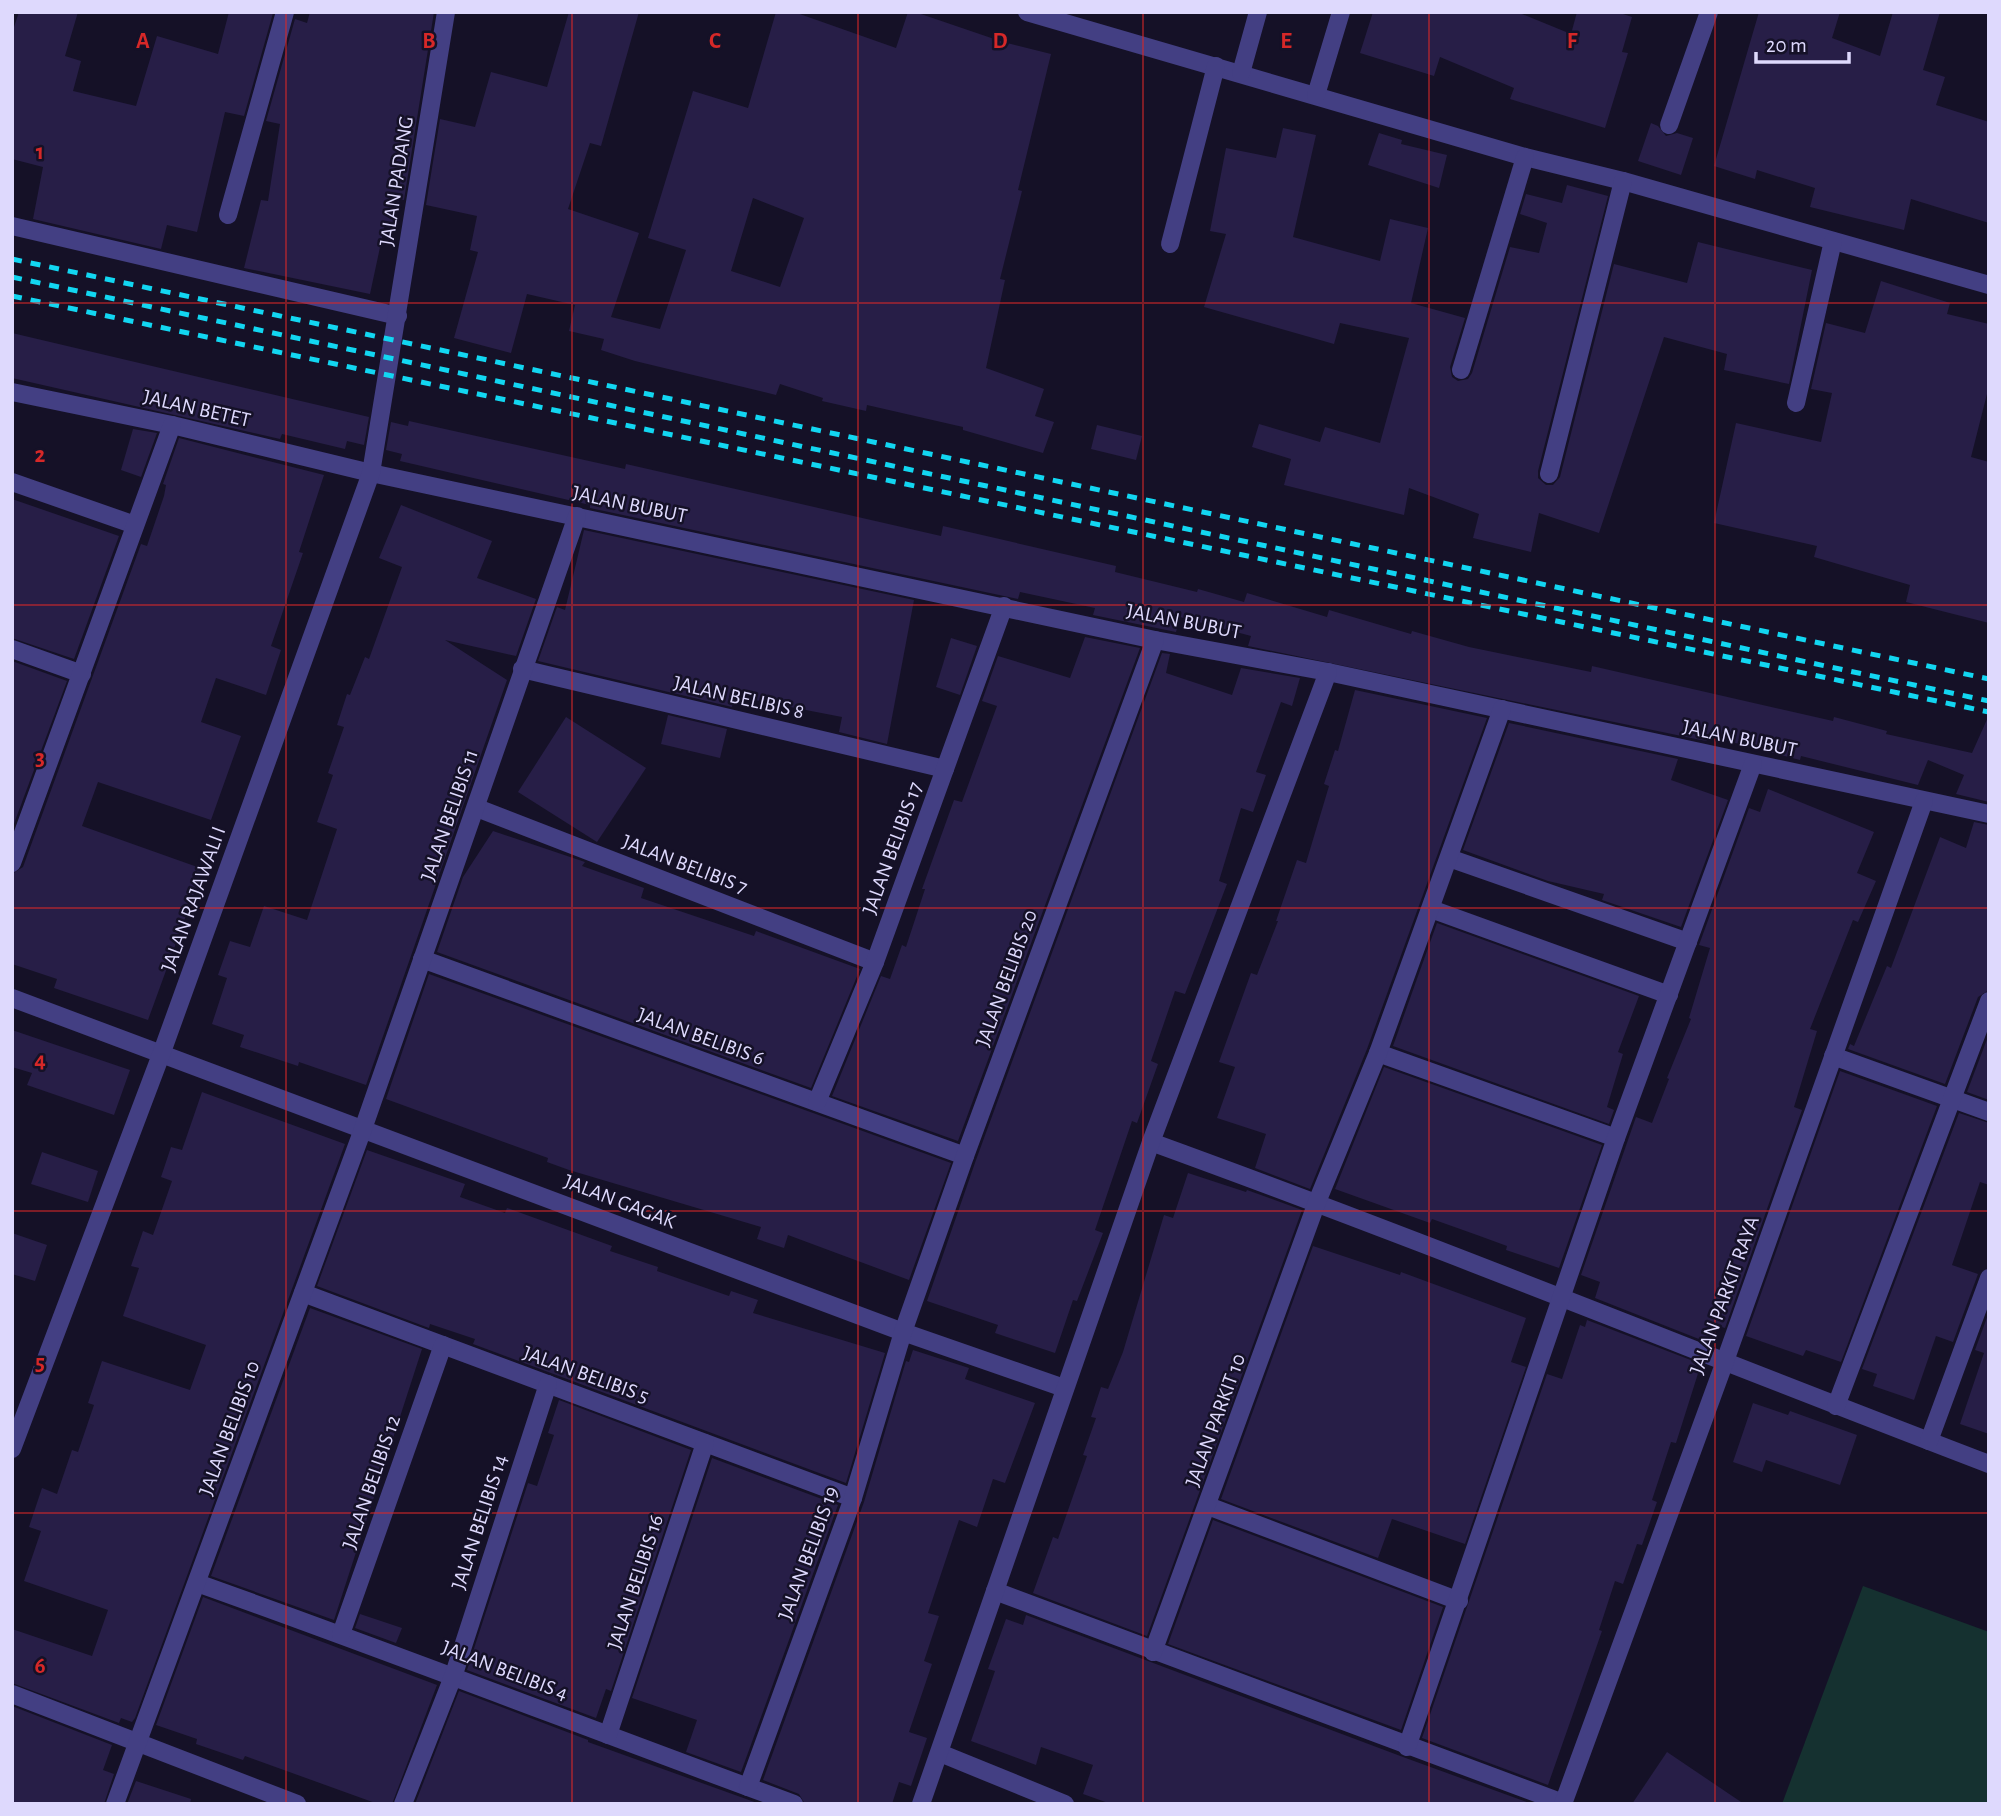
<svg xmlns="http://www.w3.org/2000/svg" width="2001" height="1816" font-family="'Alegreya Sans',sans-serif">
<rect width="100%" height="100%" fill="#151127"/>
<!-- green -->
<polygon fill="#153130" points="1863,1586 1989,1632 1989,1804 1782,1804"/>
<!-- building -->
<g fill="#271e47" fill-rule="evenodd">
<polygon points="19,12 78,12 65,56 81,61 73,91 136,106 157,36 218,54 229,12 273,13 244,116 225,112 197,232 167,225 161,249 33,219 43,167 12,159 12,33"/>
<polygon points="310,12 434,12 404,200 399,199 394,226 385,224 370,294 244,268 261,200 268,201 280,124 266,121 295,19 307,23"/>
<path d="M569,12H639L601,146L590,143L568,209L639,233L611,317L660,329L686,250L648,238L693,91L748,108L776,12H794L896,48L908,12H915L1003,42L1051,54L1018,190L1022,191L1000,279L1005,280L986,368L1044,389L1035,416L1054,422L1043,453L963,430V427L867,405L866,411L822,401L823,398L780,384L776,395L635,361L601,350L604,339L569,331L575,305L527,294L511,353L454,338L478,252L470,250L477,216L426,205L440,119L475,127L491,72L547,87ZM753,198L804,218L780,287L731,271Z"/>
<polygon points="1373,12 1517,12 1571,34 1577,12 1617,12 1632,17 1622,52 1628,53 1605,128 1510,99 1514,88 1440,57 1434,76 1360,53"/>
<polygon points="1759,12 1840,12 1832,38 1880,56 1893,12 1940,12 1923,70 1945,77 1936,105 1989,122 1989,223 1911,199 1904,230 1810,207 1815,188 1757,170 1755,179 1714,166"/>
<polygon points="1651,123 1658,126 1666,136 1677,133 1693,138 1681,175 1638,161"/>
<polygon points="1283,128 1316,135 1293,237 1380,261 1390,219 1428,228 1411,303 1465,318 1450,367 1452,377 1458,381 1468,379 1472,373 1510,247 1539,253 1547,223 1520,214 1526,194 1562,203 1567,185 1608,196 1538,471 1538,478 1546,485 1553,485 1560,477 1614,264 1687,283 1698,242 1812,270 1789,384 1724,370 1727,354 1664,337 1599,533 1539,513 1531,552 1473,538 1479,514 1409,488 1404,515 1284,485 1291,459 1252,447 1259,424 1320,442 1325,427 1380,443 1409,338 1340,323 1334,344 1204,307 1226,234 1210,231 1226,148 1276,158"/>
<polygon points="1379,133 1402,140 1401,144 1447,155 1439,188 1368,165"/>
<polygon points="1881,281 1950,303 1947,314 1989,324 1989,386 1971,457 1989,462 1989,623 1906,602 1910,585 1814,557 1817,546 1714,523 1736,423 1821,442 1832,393 1811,389 1826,323 1865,333"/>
<polygon points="12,333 369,417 364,445 347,441 345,449 282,434 280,439 12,378"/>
<polygon points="409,421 625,469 626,464 941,536 943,526 1116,566 1115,572 1197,592 1198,589 1244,602 1247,593 1327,617 1329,610 1411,634 1412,631 1469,647 1591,672 1592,666 1833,721 1834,717 1887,731 1886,734 1972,753 1989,715 1989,802 1956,794 1964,775 1928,760 1918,785 1801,756 1800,760 1709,736 1707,741 1696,739 1248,646 1251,636 1180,617 1176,632 1093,615 1095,608 1020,592 1018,599 590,508 590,505 400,461 402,454 386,450 391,422 408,426"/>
<polygon points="1097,425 1142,436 1136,460 1091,449"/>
<polygon points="133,429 157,433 141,477 121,470"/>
<polygon points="179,438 324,475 299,552 303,553 271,646 281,650 266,695 216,678 201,722 241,736 211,820 98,782 82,826 203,869 148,1020 54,988 57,979 12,964 12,874 23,867 141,544 147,546 164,496 166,485 163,484"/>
<polygon points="12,499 119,536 74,659 12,638"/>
<polygon points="401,505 492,541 477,578 536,599 516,656 445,640 507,680 366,1085 299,1062 298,1066 240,1047 244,1035 212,1024 227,978 218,975 230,941 250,947 264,906 307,920 337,829 317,822 333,775 328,773 344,727 337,725 347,694 350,695 365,657 369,659 402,567 379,558"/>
<polygon points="584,530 914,600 887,744 839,732 842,717 734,696 732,707 538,661 557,607 565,610"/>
<polygon points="1085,637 1140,648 958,1141 832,1096 881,976 890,979 902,945 906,947 925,889 922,889 954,800 962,802 997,706 982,701 998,656 1070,678"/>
<polygon points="951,638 977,646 960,695 936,687"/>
<polygon points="1162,653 1170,654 1166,673 1232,695 1241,668 1300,678 1292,706 1281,702 1256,772 1266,775 1253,812 1241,808 1219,881 1227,884 1185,994 1175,991 1151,1061 1158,1064 1137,1123 1132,1121 1095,1230 1103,1233 1077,1301 1073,1300 1055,1353 995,1333 998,1325 927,1301 976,1160"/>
<polygon points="12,661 67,681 12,829"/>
<polygon points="1355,690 1487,718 1367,1049 1310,1189 1255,1168 1266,1134 1217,1118 1235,1067 1219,1062 1251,973 1257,975 1278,921 1276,921 1297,860 1306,863 1329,786 1324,784 1335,750 1338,751"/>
<polygon points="668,715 727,729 720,758 661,744"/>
<polygon points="566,717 646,768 597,842 518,792"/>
<polygon points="1509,723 1678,759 1671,780 1728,800 1681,927 1602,900 1604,894 1548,881 1463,850"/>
<polygon points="1768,789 1874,832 1857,873 1876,881 1858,922 1853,920 1810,1029 1817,1031 1794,1107 1802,1110 1725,1328 1715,1325 1709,1343 1595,1298 1600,1282 1581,1275 1636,1117 1652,1123 1669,1079 1667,1078 1691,1019 1689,1018 1710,948 1699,945 1749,808 1760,812"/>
<polygon points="1974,822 1989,825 1989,990 1978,997 1945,1084 1848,1049 1850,1044 1854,1046 1887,966 1891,968 1940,837 1966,848"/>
<polygon points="493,831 582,861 585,862 582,866 644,888 641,898 754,936 756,931 860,969 811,1088 437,952 463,877"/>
<polygon points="1437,923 1639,996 1618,1052 1623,1054 1607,1107 1614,1110 1609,1124 1393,1046"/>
<polygon points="429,974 951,1163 909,1280 788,1235 784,1248 757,1239 761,1227 569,1170 547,1162 548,1158 386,1099"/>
<polygon points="12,1030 130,1070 114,1115 27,1085 32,1073 12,1067"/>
<polygon points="1989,1034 1989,1100 1967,1092"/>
<polygon points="1384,1067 1602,1145 1559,1268 1506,1250 1507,1246 1477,1235 1432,1219 1430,1223 1335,1189"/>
<polygon points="1840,1071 1937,1106 1841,1362 1806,1350 1803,1356 1746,1336"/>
<polygon points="202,1092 345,1144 135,1718 132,1722 121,1718 119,1723 12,1683 12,1629 92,1656 108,1610 24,1581 41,1531 29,1527 42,1488 57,1494 72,1450 78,1452 94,1405 88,1403 102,1361 190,1390 206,1345 123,1316 139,1268 131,1266 143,1231 153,1235 172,1181 161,1177 171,1147 182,1150"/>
<polygon points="1959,1113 1989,1123 1989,1185 1980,1182 1952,1265 1978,1274 1953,1342 1936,1336 1914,1400 1873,1386 1877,1374 1862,1369"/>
<polygon points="367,1150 465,1184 460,1197 505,1213 507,1208 612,1246 610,1251 658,1267 657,1271 729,1296 731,1291 758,1300 753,1313 885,1353 846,1483 473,1344 475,1339 430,1324 429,1328 317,1286"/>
<polygon points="42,1152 98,1171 88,1202 31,1184"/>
<polygon points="1188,1173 1246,1192 1247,1190 1302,1210 1147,1636 1033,1593 1053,1537 1058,1539 1087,1456 1083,1455 1096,1418 1091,1417 1101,1387 1108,1389 1123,1352 1164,1215 1173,1218"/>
<polygon points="12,1233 47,1245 35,1281 12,1274"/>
<polygon points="1313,1246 1400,1275 1401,1272 1526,1318 1511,1362 1526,1367 1465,1544 1392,1519 1378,1558 1221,1499"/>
<polygon points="310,1308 422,1349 334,1620 211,1576"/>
<polygon points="1989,1312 1989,1434 1960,1424 1984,1353 1975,1350"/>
<polygon points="1587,1320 1701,1364 1676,1443 1671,1442 1652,1500 1657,1502 1642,1545 1637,1544 1623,1584 1615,1581 1599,1630 1602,1631 1548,1785 1422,1738 1547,1374 1562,1379 1580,1325 1585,1327"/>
<polygon points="913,1350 969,1368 965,1379 1035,1403 1005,1483 993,1479 977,1527 959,1520 928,1613 939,1616 924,1661 932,1664 909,1732 927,1738 911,1786 899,1782 892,1804 805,1804 799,1794 763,1780 864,1502 906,1361 909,1362"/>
<polygon points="559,1400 691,1450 611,1691 606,1689 596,1718 467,1670 528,1483 537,1486 554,1435 548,1433"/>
<polygon points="1753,1403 1788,1415 1790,1411 1857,1435 1840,1485 1766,1460 1762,1472 1733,1462"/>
<polygon points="712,1458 838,1505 741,1772 686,1752 697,1720 632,1698"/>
<polygon points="1213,1520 1443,1607 1401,1730 1168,1644"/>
<polygon points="203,1597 437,1685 392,1804 378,1804 245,1756 243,1760 196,1744 197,1739 156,1725"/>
<polygon points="360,1614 402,1628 396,1643 355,1628"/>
<polygon points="1026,1615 1403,1757 1532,1804 1111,1804 1083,1794 1093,1765 1041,1747 1036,1765 971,1741 995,1671 988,1669 1006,1619 1023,1625"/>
<polygon points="459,1691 588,1740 588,1742 760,1804 415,1804"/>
<polygon points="12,1706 112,1745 103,1770 114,1774 104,1804 12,1804"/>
<polygon points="1667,1752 1744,1804 1632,1804"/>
<polygon points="136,1781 191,1799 190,1804 127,1804"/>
</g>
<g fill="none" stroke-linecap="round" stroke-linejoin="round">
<!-- minor -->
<g stroke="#433f83" stroke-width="18">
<polyline points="1027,12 1525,157 1623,181 1989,285"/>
<polyline points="1241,73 1258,12"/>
<polyline points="1316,95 1341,12"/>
<polyline points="1669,125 1709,12"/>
<polyline points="228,215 285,12"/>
<polyline points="12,226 398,316"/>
<polyline points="1170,244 1216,66"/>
<polyline points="1461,370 1525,157"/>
<polyline points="12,392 172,425 371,473 1155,640 1328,672 1989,814"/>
<polyline points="1796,403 1833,241"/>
<polyline points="1549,474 1623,181"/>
<polyline points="12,482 135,525"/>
<polyline points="12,649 82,674"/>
<polyline points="522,669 945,769"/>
<polyline points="477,808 875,962"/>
<polyline points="1449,858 1688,942"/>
<polyline points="12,863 172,425"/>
<polyline points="1431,909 1669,995"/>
<polyline points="422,959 965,1156"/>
<polyline points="12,998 903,1332 1064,1388"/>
<polyline points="1378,1053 1616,1138"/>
<polyline points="1833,1056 1989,1112"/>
<polyline points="817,1102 875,962 1004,606"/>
<path d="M1151,1142C1432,1244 1709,1357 1989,1464"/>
<polyline points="303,1293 853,1498"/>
<polyline points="1836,1406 1989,1001"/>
<polyline points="1929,1441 1989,1278"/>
<polyline points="12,1449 162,1052 371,473 446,12"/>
<polyline points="1208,1506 1459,1601"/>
<path d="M197,1583C397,1654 595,1731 794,1804"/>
<polyline points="995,1591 1563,1803"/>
<polyline points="341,1634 443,1345"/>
<polyline points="1153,1652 1317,1202 1378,1053 1502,709"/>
<polyline points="12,1694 297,1804"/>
<polyline points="608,1735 705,1443"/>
<polyline points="1407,1747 1616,1138 1753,764"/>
<polyline points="940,1753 1065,1804"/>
<polyline points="748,1787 853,1498 903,1332 965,1156 1155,640"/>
<polyline points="115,1804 363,1129 577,516"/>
<polyline points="403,1804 454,1674 548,1384"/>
<polyline points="921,1804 1151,1142 1328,672"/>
<polyline points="1563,1804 1724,1364 1924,801"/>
</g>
<!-- rail -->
<g stroke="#12d6f1" stroke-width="5" stroke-dasharray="10 9" stroke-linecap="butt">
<polyline points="12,259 1989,679"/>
<polyline points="12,277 1989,701"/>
<polyline points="12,296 1989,712"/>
</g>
</g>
<!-- grid -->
<path fill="none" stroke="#d62828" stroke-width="2" stroke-opacity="0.55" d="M286,12V1804M572,12V1804M858,12V1804M1143,12V1804M1429,12V1804M1715,12V1804M12,303H1989M12,605H1989M12,908H1989M12,1211H1989M12,1513H1989"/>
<g text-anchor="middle" stroke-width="5" stroke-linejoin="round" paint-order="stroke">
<!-- street labels -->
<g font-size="21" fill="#ded9fd" stroke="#151127">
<text transform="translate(396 181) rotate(-81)" y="7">JALAN PADANG</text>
<text transform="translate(197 408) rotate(13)" y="7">JALAN BETET</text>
<text transform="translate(630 504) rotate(12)" y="7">JALAN BUBUT</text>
<text transform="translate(1184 621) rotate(11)" y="7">JALAN BUBUT</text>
<text transform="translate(739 697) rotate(13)" y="7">JALAN BELIBIS 8</text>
<text transform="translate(1740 738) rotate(12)" y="7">JALAN BUBUT</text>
<text transform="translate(449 815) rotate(-71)" y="7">JALAN BELIBIS 11</text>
<text transform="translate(892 848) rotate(-70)" y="7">JALAN BELIBIS 17</text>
<text transform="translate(685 864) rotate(21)" y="7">JALAN BELIBIS 7</text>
<text transform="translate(193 899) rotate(-70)" y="7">JALAN RAJAWALI I</text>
<text transform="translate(1006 978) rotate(-70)" y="7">JALAN BELIBIS 20</text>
<text transform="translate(701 1036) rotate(20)" y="7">JALAN BELIBIS 6</text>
<text transform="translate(620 1201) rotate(21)" y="7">JALAN GAGAK</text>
<text transform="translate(1724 1295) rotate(-70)" y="7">JALAN PARKIT RAYA</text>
<text transform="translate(586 1374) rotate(20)" y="7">JALAN BELIBIS 5</text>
<text transform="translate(1215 1420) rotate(-70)" y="7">JALAN PARKIT 10</text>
<text transform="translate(229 1428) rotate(-70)" y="7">JALAN BELIBIS 10</text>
<text transform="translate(371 1482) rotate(-71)" y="7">JALAN BELIBIS 12</text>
<text transform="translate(479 1522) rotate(-72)" y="7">JALAN BELIBIS 14</text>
<text transform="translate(808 1553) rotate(-70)" y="7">JALAN BELIBIS 19</text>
<text transform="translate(635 1582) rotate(-72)" y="7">JALAN BELIBIS 16</text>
<text transform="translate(505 1670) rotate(21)" y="7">JALAN BELIBIS 4</text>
</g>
</g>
<g font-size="23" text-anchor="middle" font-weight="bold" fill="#d62828" stroke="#151127" stroke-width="5" stroke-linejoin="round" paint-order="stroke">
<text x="143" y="48">A</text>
<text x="429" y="48">B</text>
<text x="715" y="48">C</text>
<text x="1000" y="48">D</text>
<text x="1286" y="48">E</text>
<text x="1572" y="48">F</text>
<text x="40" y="159">1</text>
<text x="40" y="462">2</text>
<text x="40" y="765">3</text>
<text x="40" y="1067">4</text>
<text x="40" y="1370">5</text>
<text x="40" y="1673">6</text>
</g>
<!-- border -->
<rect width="2001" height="1816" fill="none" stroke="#ded9fd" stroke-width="28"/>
<!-- scale -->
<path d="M1756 52v10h93v-10" fill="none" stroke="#ded9fd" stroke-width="3.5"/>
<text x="1766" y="52" font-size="21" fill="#ded9fd" stroke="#151127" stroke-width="5" paint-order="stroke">20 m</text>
</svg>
